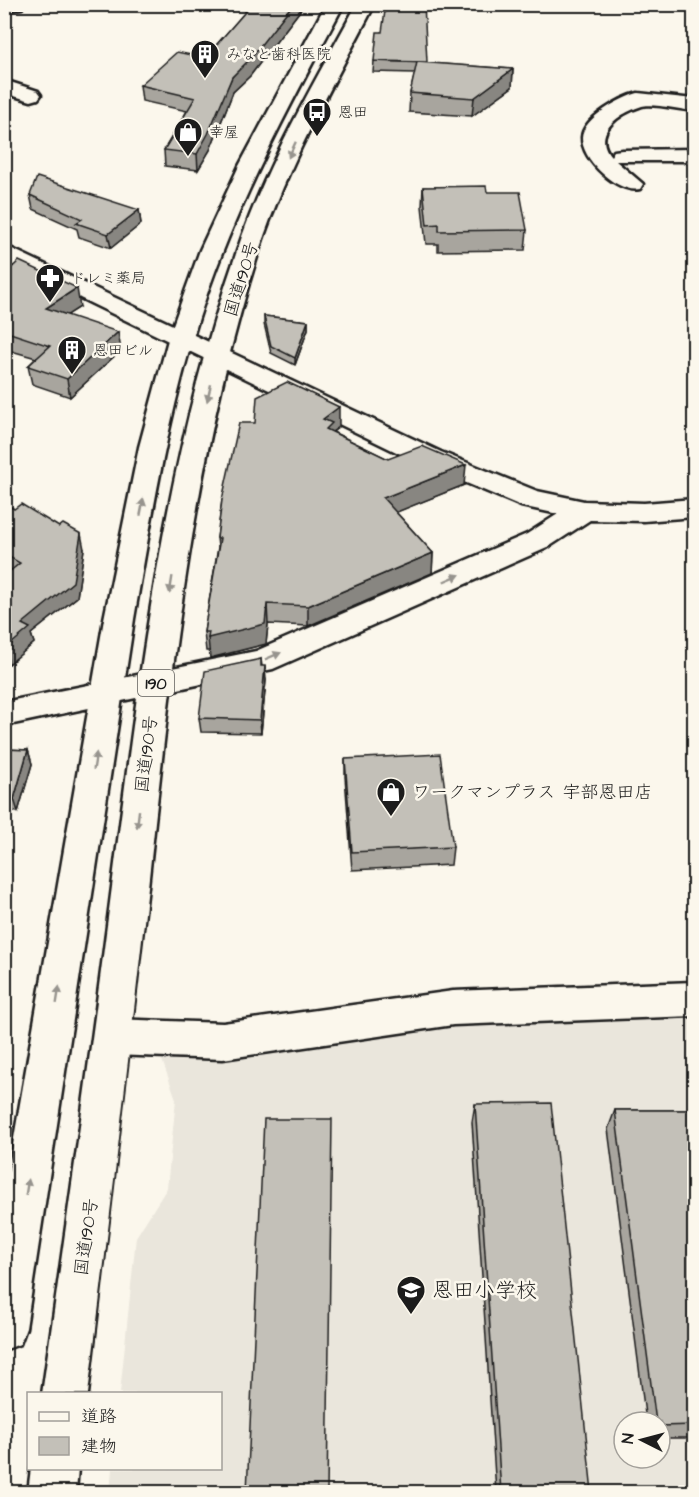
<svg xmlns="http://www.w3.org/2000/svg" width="699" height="1497" font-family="'Architects Daughter','Klee One',sans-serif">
<rect width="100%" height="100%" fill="#fbf7ec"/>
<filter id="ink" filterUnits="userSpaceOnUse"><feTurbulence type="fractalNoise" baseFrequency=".0167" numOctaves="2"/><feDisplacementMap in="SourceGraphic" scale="12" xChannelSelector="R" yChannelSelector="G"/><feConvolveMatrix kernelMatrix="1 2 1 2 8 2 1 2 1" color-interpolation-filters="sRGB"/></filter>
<g filter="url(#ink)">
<!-- built -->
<path fill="#eae6dc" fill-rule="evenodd" d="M694,1010V1492H110L112,1469L220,1468V1394L120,1393L136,1237L167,1188L176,1099L162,1060L444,1020ZM624,1422H660V1458H624Z"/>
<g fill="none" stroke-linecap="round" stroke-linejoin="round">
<!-- minor casing -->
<g stroke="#1c1c1c" stroke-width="5">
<g id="minor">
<polygon points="4,4 24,4 22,8 4,11"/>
<polygon points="4,80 38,91 41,95 38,99 31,101 4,93"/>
<path d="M638,93L694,99V111C682,110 652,103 642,106C620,113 591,132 611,156L614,151L622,150L694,149V161H616L643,184L640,189C618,194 581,160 582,137C583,118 622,97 638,93Z"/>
<polygon points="4,245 441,452 537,491 584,501 644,503 694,499 694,517 644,521 590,520 547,548 273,669 4,726 4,702 256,651 527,534 558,514 521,506 421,464 4,261"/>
<polygon points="694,982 694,1016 453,1025 223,1059 112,1055 98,1049 93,1037 98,1025 112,1019 223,1023 453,991"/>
</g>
</g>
<!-- highway casing -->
<g stroke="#1c1c1c" stroke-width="5">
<g id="highway">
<path d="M326,4H344C294,98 243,191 208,291C171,396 153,509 134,619L26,1328L20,1344L4,1350V1196L104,619L139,447L169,336L200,250L239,166Z"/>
<path d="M357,4H375C333,85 287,165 259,251C193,457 171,673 148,887C129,1056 109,1225 88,1394H42C67,1222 91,1051 113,879C140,668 166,453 237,251C266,164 313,85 357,4Z"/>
<polygon points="31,1468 78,1468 76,1492 28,1492"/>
</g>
</g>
<!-- minor -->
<use href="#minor" fill="#fbf7ec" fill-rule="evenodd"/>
<!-- highway -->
<use href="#highway" fill="#fbf7ec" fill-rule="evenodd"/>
</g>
<!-- wall -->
<g fill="#a8a59e" stroke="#1c1c1c" stroke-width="1.5">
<polygon points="252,4 302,4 302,8 250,76 233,92 210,150 198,170 165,166 164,150 187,111 142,101 140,85 205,58"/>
<polygon points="374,61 427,63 513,69 512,87 472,116 409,112 410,93 415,73 373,72"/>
<polygon points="423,187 487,192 527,230 525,250 438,251 438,244 426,244 422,206"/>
<polygon points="30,195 139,210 141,224 111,248 79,237 77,229 33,209"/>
<polygon points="4,264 6,273 80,307 67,315 121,350 70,397 32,384 28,366 36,358 4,349"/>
<polygon points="264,316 308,321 308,329 295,365 271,353 264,324"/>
<polygon points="339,427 333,432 388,459 464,485 396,512 433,553 432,573 308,626 268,624 266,644 210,658 210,651 206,651 204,632 218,547 217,538 222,500"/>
<polygon points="4,503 14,509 84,549 77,597 31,634 34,643 9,664 4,661 4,576 11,570 4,566"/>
<polygon points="261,659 262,666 266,680 261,733 201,732 199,718"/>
<polygon points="4,749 28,750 32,764 18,812 4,811"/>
<polygon points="345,759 453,847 451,865 352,870 345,777"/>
<polygon points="475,1104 592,1492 496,1492 472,1122"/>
<polygon points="615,1110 694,1110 694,1438 660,1438 660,1422 646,1422 608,1129"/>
</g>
<!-- shaded-wall -->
<g fill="#888681" stroke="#1c1c1c" stroke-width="1.5">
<polygon points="293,4 302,4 302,8 250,76 233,92 210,150 198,170 197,154 232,77"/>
<polygon points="513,69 512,87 472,116 474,98"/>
<polygon points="139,210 141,224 111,248 108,234"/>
<polygon points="77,288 80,307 49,327 46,308"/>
<polygon points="308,321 308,329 295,365 295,358"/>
<polygon points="118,332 121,350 70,397 67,379"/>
<polygon points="339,407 339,427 332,432 326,449 323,419"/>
<polygon points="466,465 464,485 382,518 383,498"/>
<polygon points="81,534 84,549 77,597 31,634 34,643 9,664 5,649"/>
<polygon points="433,553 432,573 308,626 308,606"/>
<polygon points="267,604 268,624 266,644 210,658 208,638"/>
<polygon points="265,666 266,680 261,733 260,720"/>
<polygon points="28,750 32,764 18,812 14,799"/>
</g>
<!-- building -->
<g fill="#c3c0b8" stroke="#1c1c1c" stroke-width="1.5">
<polygon points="252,4 293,4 249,60 232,77 208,134 197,154 164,150 195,98 140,85 177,52 205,58"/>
<polygon points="386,4 424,4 427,62 374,61 377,32 382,32"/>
<polygon points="417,62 513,69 474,98 410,93"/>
<polygon points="37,177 139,210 108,234 76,223 82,219 30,195"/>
<polygon points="486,186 487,192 520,192 527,230 439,231 439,224 427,225 423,187"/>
<polygon points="19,261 77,288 46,308 118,332 67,379 28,366 50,346 4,331 4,275"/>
<polygon points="264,316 308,321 295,358 271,346"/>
<polygon points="287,382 339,407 323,419 332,423 326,429 388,459 422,446 466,465 383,498 433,553 308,606 267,604 265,624 208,638 209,632 204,632 220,538 217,538 222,500 239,423 255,423 257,397"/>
<polygon points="4,503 14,509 21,504 59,527 63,524 81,534 73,582 22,624 30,628 5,649 4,576 20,563 4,554"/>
<polygon points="261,659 261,666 265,666 260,720 199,718 205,671"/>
<polygon points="4,749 28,750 14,799 4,798"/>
<polygon points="440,754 453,847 352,852 345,759"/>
<polygon points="551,1103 592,1492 501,1492 475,1104"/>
<polygon points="615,1110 694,1110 694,1425 660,1426 660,1422 656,1422"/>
<polygon points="264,1119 332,1119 327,1492 247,1492"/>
</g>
<!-- one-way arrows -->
<defs><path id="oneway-solid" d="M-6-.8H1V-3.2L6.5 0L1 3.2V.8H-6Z" transform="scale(1.5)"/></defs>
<g fill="#97948e">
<use href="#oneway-solid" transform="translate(292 150) rotate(115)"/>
<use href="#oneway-solid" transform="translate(209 393) rotate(103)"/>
<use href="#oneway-solid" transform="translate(142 507) rotate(-79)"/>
<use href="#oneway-solid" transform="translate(452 578) rotate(-23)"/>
<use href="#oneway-solid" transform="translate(171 585) rotate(99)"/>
<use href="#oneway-solid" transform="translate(273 656) rotate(-23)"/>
<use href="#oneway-solid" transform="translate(95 761) rotate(-81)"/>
<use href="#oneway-solid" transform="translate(138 819) rotate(97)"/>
<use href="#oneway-solid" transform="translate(58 995) rotate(-81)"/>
<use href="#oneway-solid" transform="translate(27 1187) rotate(-81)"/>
</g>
</g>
<!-- icons -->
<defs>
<g id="building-pin" transform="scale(1.5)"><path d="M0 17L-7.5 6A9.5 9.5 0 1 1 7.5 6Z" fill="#1c1c1c" stroke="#fbf7ec"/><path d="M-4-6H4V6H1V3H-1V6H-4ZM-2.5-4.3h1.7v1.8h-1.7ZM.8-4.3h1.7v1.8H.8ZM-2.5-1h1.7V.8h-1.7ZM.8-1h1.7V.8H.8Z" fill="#fff"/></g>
<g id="bus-pin" transform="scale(1.5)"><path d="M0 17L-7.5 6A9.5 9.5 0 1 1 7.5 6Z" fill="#1c1c1c" stroke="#fbf7ec"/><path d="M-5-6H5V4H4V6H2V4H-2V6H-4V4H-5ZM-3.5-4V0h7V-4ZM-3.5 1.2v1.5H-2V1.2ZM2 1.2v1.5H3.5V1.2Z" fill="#fff"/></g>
<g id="shop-pin" transform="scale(1.5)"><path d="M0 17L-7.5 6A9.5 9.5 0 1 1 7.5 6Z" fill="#1c1c1c" stroke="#fbf7ec"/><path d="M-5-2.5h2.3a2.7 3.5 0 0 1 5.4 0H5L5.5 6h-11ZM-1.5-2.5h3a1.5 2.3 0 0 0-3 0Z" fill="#fff"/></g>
<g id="pharmacy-pin" transform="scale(1.5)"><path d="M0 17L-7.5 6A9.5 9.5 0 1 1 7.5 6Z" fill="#1c1c1c" stroke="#fbf7ec"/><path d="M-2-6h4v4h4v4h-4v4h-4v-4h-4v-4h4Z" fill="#fff"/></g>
<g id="school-pin" transform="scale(1.5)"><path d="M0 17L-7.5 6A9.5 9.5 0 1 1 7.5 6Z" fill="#1c1c1c" stroke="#fbf7ec"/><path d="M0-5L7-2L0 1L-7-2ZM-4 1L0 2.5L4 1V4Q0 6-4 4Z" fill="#fff"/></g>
</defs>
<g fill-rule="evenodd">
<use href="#building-pin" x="205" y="54"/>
<use href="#bus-pin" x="317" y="112"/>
<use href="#shop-pin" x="188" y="132"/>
<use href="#pharmacy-pin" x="50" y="278"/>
<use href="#building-pin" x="72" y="350"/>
<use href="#shop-pin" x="391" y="792"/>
<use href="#school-pin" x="411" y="1290"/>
</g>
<g text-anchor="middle" stroke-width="5" stroke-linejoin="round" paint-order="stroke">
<!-- far-poi labels -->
<g font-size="15" fill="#1c1c1c" stroke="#fbf7ec" text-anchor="start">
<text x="226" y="59">みなと歯科医院</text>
<text x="338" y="117">恩田</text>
<text x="209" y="137">幸屋</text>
<text x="71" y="283">ドレミ薬局</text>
<text x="93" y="355">恩田ビル</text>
</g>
<!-- shield labels -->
<rect fill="#fbf7ec" stroke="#5f5e5a" stroke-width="1.5" x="138" y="670" width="36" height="26" rx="4.5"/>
<g font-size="16" font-weight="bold" fill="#1c1c1c">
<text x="156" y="689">190</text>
</g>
<!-- street labels -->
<g font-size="18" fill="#1c1c1c" stroke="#fbf7ec">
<text transform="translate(241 279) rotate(-73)" y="6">国道190号</text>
<text transform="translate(146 754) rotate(-83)" y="6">国道190号</text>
<text transform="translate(86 1237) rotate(-82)" y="6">国道190号</text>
</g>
<!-- poi labels -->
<g font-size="18" fill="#1c1c1c" stroke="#fbf7ec" text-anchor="start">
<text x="412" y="798">ワークマンプラス 宇部恩田店</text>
</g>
<!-- near-poi labels -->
<g font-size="21" fill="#1c1c1c" stroke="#fbf7ec" text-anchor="start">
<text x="432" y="1297">恩田小学校</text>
</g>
</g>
<!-- margin -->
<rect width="699" height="1497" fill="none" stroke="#fbf7ec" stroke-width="24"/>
<rect x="12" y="12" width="675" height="1473" fill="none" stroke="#1c1c1c" stroke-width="2" filter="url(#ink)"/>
<!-- legend -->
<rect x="27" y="1392" width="195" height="78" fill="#fbf7ec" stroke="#a29f99" stroke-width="1.5"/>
<rect x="39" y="1412" width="30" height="9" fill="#fbf7ec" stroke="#a29f99" stroke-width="1.5"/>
<text x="81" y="1422" font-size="18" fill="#1c1c1c">道路</text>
<rect x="39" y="1437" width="30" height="18" fill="#c3c0b8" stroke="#a29f99" stroke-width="1.5"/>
<text x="81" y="1452" font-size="18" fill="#1c1c1c">建物</text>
<!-- north arrow -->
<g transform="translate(642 1440) rotate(276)"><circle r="28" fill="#fbf7ec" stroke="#a29f99" stroke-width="1.5"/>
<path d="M0-4.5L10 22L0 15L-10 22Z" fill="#1c1c1c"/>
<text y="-9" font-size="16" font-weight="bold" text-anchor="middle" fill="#1c1c1c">N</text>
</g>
</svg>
